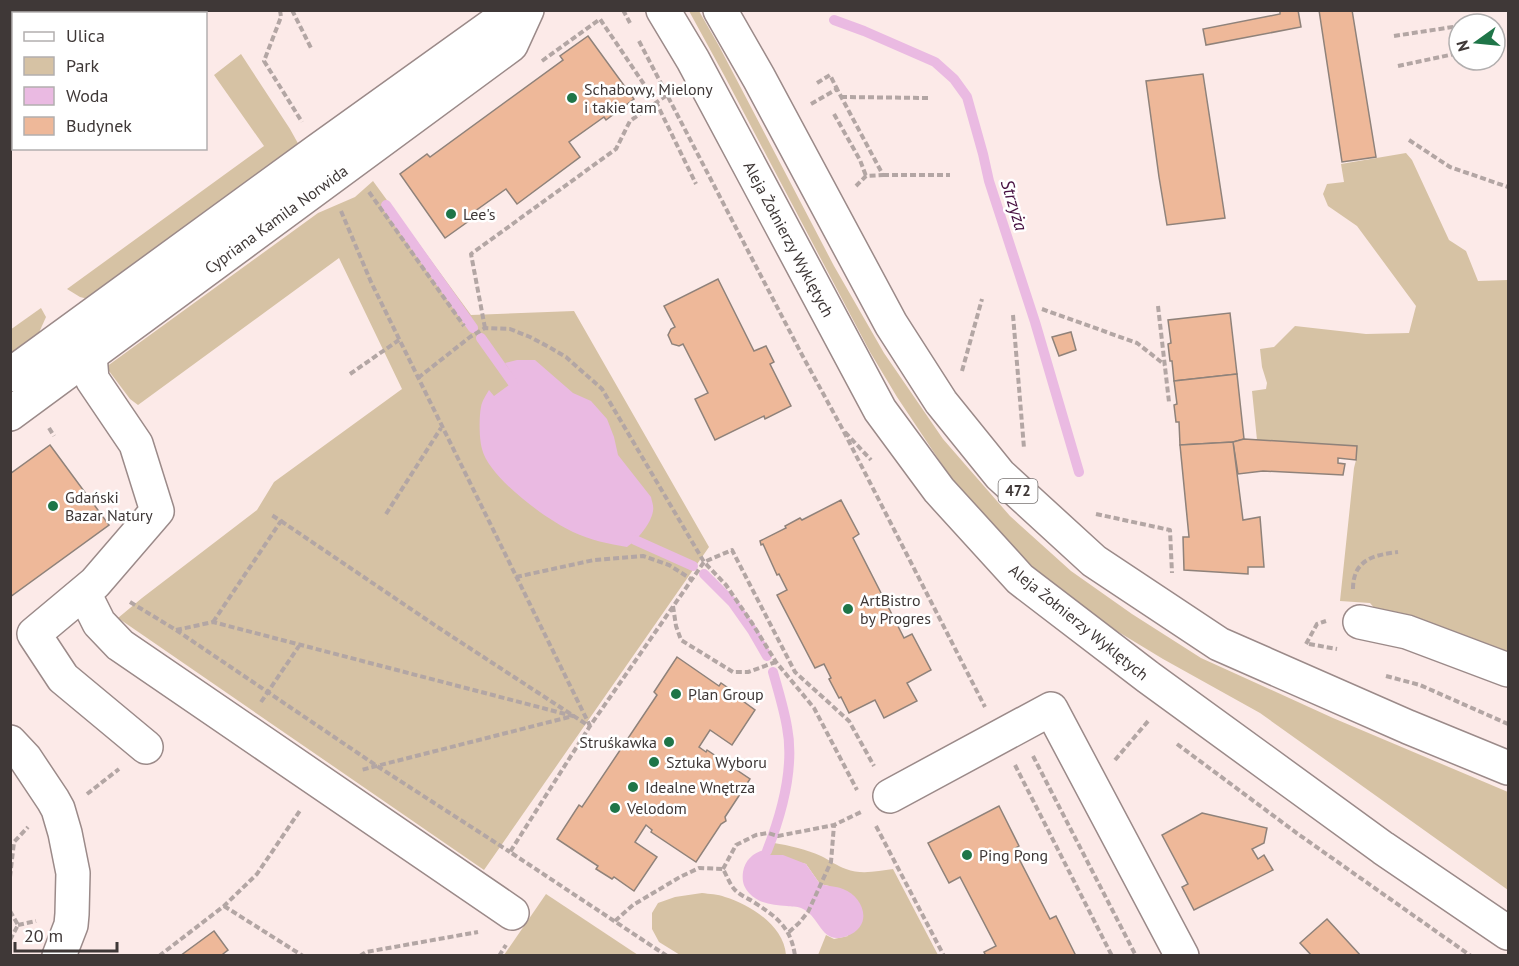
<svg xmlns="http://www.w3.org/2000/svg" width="1519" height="966" font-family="'PT Sans',sans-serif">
<rect width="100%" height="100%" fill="#fceae8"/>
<!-- green -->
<g fill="#d6c2a4">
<polygon points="689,11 699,11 719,46 834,266 884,353 943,439 1010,516 1071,571 1132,614 1201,658 1333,718 1508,792 1508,890 1260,713 1163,659 1097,619 1051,584 1003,539 979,513 953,481 897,397 870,352 724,75"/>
<polygon points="241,54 290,129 300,147 88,299 80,297 67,289 264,146 214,75"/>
<polygon points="1406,153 1412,160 1449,240 1466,251 1478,281 1508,280 1508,656 1382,617 1370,603 1340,601 1354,468 1356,460 1257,440 1252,391 1266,389 1267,383 1262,367 1260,349 1274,347 1295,326 1366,334 1409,333 1416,306 1357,226 1328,206 1323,194 1327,184 1344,182 1341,164"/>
<polygon points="373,181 471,315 574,311 709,547 484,870 118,618 142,598 257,510 274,482 402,389 339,258 138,405 130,399 106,367 318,213 355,197"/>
<polygon points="41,308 46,317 37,337 11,356 10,330"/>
<path d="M774,843C788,845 808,850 821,856C829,860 837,866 846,869C861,875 878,871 893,869L938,955H818L826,935L834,939L848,936L829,886L820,884L806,864L769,855Z"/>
<path d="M702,893C709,894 718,894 725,897C751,905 784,926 786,955H680L659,942L652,929V913L658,903L675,897Z"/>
<polygon points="546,894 638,955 504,955"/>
</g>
<!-- water -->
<g fill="#eabae2">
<path d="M517,360H535L573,393L591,401L607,419L614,437L618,455L651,497C652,502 654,506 653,511C651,524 637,540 627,547C609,544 590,540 573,532C547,520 489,478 482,449C479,438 479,417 481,407C482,401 486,395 489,390L494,396L516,380L505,363Z"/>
<path d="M764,850L767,851L770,855H783L806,864L820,884C827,886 836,886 843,889C864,897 874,926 847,936C820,946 821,916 801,908C797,906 791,907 787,906C773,905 759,904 749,893C743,886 742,880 743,872C745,860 753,853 764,850Z"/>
</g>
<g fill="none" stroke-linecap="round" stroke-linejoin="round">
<!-- stream -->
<g stroke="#eabae2" stroke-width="10">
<polyline points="834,20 864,31 935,62 954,79 967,97 983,154 989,181 1035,322 1079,472"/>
<polyline points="386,205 473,328"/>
<polyline points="481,338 513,383"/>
<polyline points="635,540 693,566"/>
<polyline points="704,574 733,603 752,630 767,656"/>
<path d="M767,851C782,813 795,768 787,727C784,709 778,690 773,672"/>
</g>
</g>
<!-- building -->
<g fill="#eeb899" stroke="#8f827a" stroke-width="1.5">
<polygon points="1280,10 1298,10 1301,27 1206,45 1203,29 1280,14"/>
<polygon points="1319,10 1352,10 1376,157 1342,162"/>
<polygon points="588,36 634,99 606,120 604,117 569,142 580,157 517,204 506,189 471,214 473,218 445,238 400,174 427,154 430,157 563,60 560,56"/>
<polygon points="1203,74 1225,218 1167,225 1159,177 1146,81"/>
<polygon points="718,279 754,351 766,346 774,362 770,364 791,406 765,419 764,416 715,440 695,399 708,393 683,344 679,346 672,344 668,335 671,329 675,327 664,306"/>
<polygon points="1230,313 1237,374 1174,381 1172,361 1170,361 1168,344 1171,343 1168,320"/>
<polygon points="1071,332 1076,350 1059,356 1052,337"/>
<polygon points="1237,374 1244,439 1233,442 1180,445 1179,422 1176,422 1174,405 1177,404 1174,381"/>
<polygon points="1244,439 1357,446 1356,460 1338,458 1338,463 1345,464 1343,475 1263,471 1238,474 1233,442"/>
<polygon points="1233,442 1243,520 1260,517 1264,567 1248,567 1248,574 1184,570 1183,537 1189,537 1180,445"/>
<polygon points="50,445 109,525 10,597 10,474"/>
<polygon points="841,500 859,534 853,538 904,638 912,634 931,670 907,683 917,701 884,718 875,700 849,713 841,697 839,698 829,679 831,678 824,664 815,668 777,595 787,590 779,574 777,575 763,544 761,545 760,541 786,528 785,526 800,518 802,520"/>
<polygon points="677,657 719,686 721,683 737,694 736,696 755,710 732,745 710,730 699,747 706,752 707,750 750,779 725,817 726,821 721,824 696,862 651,832 652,830 646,825 635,842 657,857 634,891 614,877 612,879 596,869 598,866 557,839 579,805 582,807 657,695 654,692"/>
<polygon points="999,806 1019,846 1014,849 1050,919 1056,916 1076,956 986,956 984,952 996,946 960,877 949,883 928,843"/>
<polygon points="1202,813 1267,828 1264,843 1252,849 1258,859 1264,855 1273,870 1194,910 1182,887 1188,884 1162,835"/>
<polygon points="1327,919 1361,956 1312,956 1300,943"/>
<polygon points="214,931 228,950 223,954 225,956 180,956"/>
</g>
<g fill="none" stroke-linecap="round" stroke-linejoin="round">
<!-- minor casing -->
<g stroke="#9b8a89" stroke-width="36">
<g id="minor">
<polyline points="80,341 90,355 92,379 136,444 157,511 95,583 34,634 63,678 146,747"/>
<polyline points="10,375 317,151 493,25 519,10"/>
<polyline points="10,414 511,45 527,10"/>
<polyline points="84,593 99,623 120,645 512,913"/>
<polyline points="1360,622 1407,632 1508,670"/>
<polyline points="10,742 25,758 53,800 58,809 65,833 73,873 72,914 71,925 59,956"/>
<polyline points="890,796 1051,709 1182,956"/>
</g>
</g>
<!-- major casing -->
<g stroke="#9b8a89" stroke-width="36">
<g id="major">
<polyline points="663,10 693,60 880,410 939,490 1020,579 1148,677 1383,848 1508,933"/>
<polyline points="720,10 759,78 891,324 941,402 1000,475 1094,561 1219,644 1408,727 1508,768"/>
</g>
</g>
<!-- path -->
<g stroke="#b3a6a4" stroke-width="4" stroke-dasharray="6 3" stroke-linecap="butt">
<polyline points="280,10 281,17 264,61 302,122"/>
<polyline points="292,10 311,48"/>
<polyline points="623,10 630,23"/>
<polyline points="1468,24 1484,21"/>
<polyline points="1394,36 1459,26"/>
<polyline points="639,41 801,353 843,430 985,707"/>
<polyline points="542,61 600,19 656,102 696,184"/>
<polyline points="1398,66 1459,53"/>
<polyline points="817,83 830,75 837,89"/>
<polyline points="841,97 930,98"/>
<polyline points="811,104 837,89 883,175 866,176 856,186"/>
<polyline points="834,114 860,160 866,176"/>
<polyline points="1409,140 1450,167 1508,187"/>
<polyline points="883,175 950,175"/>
<polyline points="369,192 464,326"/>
<polyline points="341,211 371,282 590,726"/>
<polyline points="1158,306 1169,402"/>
<polyline points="1042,309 1137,343 1165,365"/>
<polyline points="1013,315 1024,448"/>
<polyline points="485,328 471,254 616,149 630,121 667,95"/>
<polyline points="962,371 982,299"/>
<polyline points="350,374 399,340"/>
<polyline points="418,378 470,337 485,328 510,329 530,337 549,347 566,357 602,389 704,562 732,550 795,672 849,721 874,766"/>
<polyline points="49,428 54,436"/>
<polyline points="845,432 871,460"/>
<polyline points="386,514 441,428"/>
<polyline points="1096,514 1170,530 1172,573"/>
<polyline points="281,521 439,628 589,726"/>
<polyline points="516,577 594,560 643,556 669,565 691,579"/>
<path d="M1353,589C1353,560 1373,555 1398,552"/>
<polyline points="130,602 176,630 377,766 510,852"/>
<polyline points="673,606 676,626 681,640 733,672 748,672 776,662"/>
<polyline points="213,622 281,521 270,514"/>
<polyline points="176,630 213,622 573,716 361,770"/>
<polyline points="1306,644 1317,624 1326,621"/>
<polyline points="1309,644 1337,649"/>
<polyline points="1386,676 1420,685 1508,724"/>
<polyline points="261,702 299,646"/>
<polyline points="1177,744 1298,834 1471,956"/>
<polyline points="1033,756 1136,956"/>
<polyline points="1115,760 1149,720"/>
<polyline points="1015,765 1112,956"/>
<polyline points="87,794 119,769"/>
<polyline points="876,826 944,956"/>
<polyline points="723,869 736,845 756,835 768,833 778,836 834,825 861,812"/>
<polyline points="10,877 14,842 28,827"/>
<polyline points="224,906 303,956"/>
<polyline points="10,911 18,925 10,940"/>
<path d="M615,921L633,905L680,877L699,868L723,869C727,876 730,885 735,890C740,895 747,898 752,901C775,916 791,926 795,956"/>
<polyline points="18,925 36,921"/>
<polyline points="789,932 799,923 808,912 831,862 834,825"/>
<polyline points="159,956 224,906 257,874 301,809"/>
<polyline points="360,956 366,952 478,932"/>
<polyline points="499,956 506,945"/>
<polyline points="667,956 510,852 590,726 704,562 726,585 752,623 776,662 814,708 857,790"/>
</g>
<!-- minor -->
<use href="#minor" stroke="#fff" stroke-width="33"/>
<!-- major -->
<use href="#major" stroke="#fff" stroke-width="33"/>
</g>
<!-- markers -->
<g fill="#1f7548" stroke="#fff" stroke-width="2">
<circle cx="572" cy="98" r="6"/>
<circle cx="451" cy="214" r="6"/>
<circle cx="53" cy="506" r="6"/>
<circle cx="848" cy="609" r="6"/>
<circle cx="676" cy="694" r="6"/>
<circle cx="669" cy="742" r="6"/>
<circle cx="654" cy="762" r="6"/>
<circle cx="633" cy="787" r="6"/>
<circle cx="615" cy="808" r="6"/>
<circle cx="967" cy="855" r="6"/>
</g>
<g text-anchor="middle" stroke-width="5" stroke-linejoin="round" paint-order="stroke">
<!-- shield labels -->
<rect fill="#fff" stroke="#797473" stroke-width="1.5" x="998.5" y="479" width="39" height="24" rx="4.5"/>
<g font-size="15" font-weight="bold" fill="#3f3837">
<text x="1018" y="496">472</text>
</g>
<!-- poi labels -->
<g font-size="16" fill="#3f3837" stroke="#fff" text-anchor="start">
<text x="584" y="95">Schabowy, Mielony<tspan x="584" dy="18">i takie tam</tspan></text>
<text x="463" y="220">Lee's</text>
<text x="65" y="503">Gdański<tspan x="65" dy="18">Bazar Natury</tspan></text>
<text x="860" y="606">ArtBistro<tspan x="860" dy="18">by Progres</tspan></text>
<text x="688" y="700">Plan Group</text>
<text x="657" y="748" text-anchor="end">Struśkawka</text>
<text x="666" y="768">Sztuka Wyboru</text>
<text x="645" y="793">Idealne Wnętrza</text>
<text x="627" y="814">Velodom</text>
<text x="979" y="861">Ping Pong</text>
</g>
<!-- street labels -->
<g font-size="16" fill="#3f3837" stroke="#fff">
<text transform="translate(276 219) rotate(-36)" y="6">Cypriana Kamila Norwida</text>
<text transform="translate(789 239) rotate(62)" y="6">Aleja Żołnierzy Wyklętych</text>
<text transform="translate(1079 622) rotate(39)" y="6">Aleja Żołnierzy Wyklętych</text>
</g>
<!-- water labels -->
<g font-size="18" font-style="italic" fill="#481142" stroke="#fff">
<text transform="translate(1014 205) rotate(73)" y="6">Strzyża</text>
</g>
</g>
<!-- border -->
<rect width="1519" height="966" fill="none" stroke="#3f3837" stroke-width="24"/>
<!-- legend -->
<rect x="12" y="12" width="195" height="138" fill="#ffffff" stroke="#b2afaf" stroke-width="1.5"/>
<rect x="24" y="32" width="30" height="9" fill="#ffffff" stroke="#b2afaf" stroke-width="1.5"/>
<text x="66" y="42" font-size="18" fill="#3f3837">Ulica</text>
<rect x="24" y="57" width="30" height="18" fill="#d6c2a4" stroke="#b2afaf" stroke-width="1.5"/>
<text x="66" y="72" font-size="18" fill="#3f3837">Park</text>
<rect x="24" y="87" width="30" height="18" fill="#eabae2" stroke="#b2afaf" stroke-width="1.5"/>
<text x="66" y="102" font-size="18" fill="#3f3837">Woda</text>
<rect x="24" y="117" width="30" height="18" fill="#eeb899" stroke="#b2afaf" stroke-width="1.5"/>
<text x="66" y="132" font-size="18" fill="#3f3837">Budynek</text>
<!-- north arrow -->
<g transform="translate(1477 42) rotate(255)"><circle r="28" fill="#ffffff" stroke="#b2afaf" stroke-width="1.5"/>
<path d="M0-4.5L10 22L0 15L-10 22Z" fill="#1f7548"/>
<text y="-9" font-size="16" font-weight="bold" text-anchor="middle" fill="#3f3837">N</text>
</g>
<!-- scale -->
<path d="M15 942v9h102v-9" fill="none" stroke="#3f3837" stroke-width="3"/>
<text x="24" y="942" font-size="18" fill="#3f3837" stroke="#ffffff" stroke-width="4.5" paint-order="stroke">20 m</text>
</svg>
